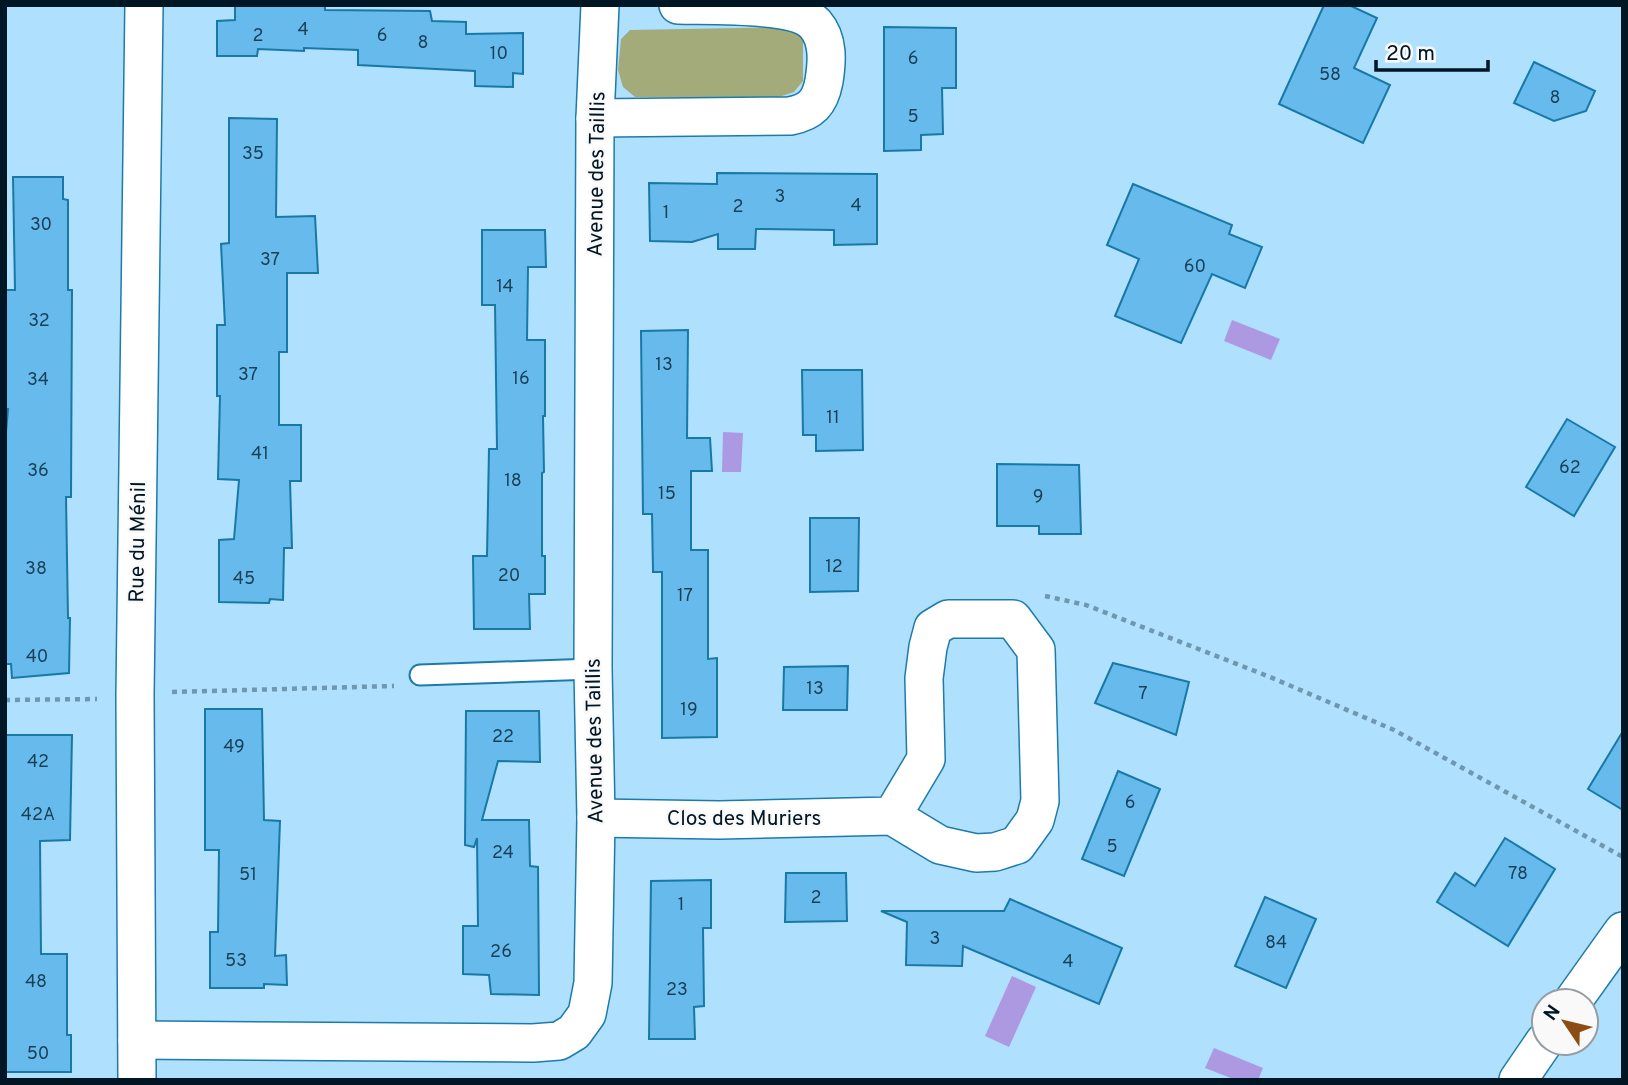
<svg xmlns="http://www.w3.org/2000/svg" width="1628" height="1085" font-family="Overpass,sans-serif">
<rect width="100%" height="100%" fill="#afe0fe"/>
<!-- green -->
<polygon fill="#a3ab7b" points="787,27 798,30 803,39 803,81 794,92 776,98 635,97 623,87 618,70 621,39 630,30"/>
<!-- water -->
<g fill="#ad98e2">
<polygon points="1232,320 1280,339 1271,360 1224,341"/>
<polygon points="723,432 743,433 741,472 722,472"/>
<polygon points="1012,976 1036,987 1009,1047 985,1036"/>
<polygon points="1214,1048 1263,1068 1258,1080 1236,1080 1205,1068"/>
</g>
<!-- building -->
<g fill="#67bbec" stroke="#1878a6" stroke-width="2">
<polygon points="235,5 325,5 325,10 430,11 432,21 466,22 466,34 523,33 523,74 513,73 513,87 475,86 475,71 358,65 358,50 304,48 304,51 258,49 257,56 217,56 217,21 235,20"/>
<polygon points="1324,5 1349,5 1377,18 1354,68 1390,85 1363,143 1279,104"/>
<polygon points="884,27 956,28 956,88 942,88 943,134 921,135 921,150 884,151"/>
<polygon points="1534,62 1595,91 1586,111 1554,121 1514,103"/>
<polygon points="229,118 277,119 276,217 315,216 318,273 287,273 287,352 279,352 279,425 301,425 301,481 290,481 292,548 284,548 283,600 270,599 269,603 219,602 219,540 234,539 239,480 218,479 220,396 217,396 217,325 225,325 221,244 229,243"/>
<polygon points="717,173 877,174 877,244 834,245 834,230 756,229 755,249 718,249 718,234 692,242 650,241 649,183 717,184"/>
<polygon points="13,177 63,177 63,199 68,200 68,290 72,290 71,497 66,497 68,618 70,618 69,673 12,678 11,664 5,664 5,444 8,409 5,409 5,290 15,290"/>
<polygon points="1133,184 1232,225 1229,234 1262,247 1245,288 1212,274 1181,343 1115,316 1139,259 1107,245"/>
<polygon points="482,230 545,230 546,267 528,267 527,340 545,340 545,416 543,416 544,472 542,473 542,556 545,556 545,594 529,594 530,629 474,629 473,556 487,556 489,449 497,449 495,305 482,305"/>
<polygon points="688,330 687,438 710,438 712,471 691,471 691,550 708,550 708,659 717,658 717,737 662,738 662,572 653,572 652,514 643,514 641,331"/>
<polygon points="802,370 862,370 863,450 816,451 816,435 803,435"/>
<polygon points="1567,419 1615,447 1574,516 1526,487"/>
<polygon points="997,464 1079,465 1081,534 1039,534 1039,526 997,526"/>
<polygon points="810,518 859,518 858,591 810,592"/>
<polygon points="1113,663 1189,682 1176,735 1095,703"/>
<polygon points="848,666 847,710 783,710 784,667"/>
<polygon points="205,709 262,709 264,820 280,821 275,956 286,955 287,985 264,984 264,988 210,988 210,932 218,932 219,850 205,850"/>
<polygon points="466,711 539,711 540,762 498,761 482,820 529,820 530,866 538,867 539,995 491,994 489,975 463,974 463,926 478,926 477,838 474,847 465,845"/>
<polygon points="1623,731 1623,810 1588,789"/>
<polygon points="5,735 72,735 70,840 40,841 41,954 67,954 67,1035 71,1035 71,1072 5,1072"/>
<polygon points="1118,771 1160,789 1124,876 1082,859"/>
<polygon points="1505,838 1555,869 1508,946 1437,902 1455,873 1475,886"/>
<polygon points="786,873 846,873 847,921 785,922"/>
<polygon points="711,880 711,928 703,928 704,1006 694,1007 695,1039 649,1039 651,881"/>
<polygon points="1265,897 1316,919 1286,988 1235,966"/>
<polygon points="1010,899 1122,948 1099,1004 963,946 962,966 906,965 907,922 881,911 1004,911"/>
</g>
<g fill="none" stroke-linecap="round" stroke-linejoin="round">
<!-- service casing -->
<g stroke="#1d7ba9" stroke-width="23">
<polyline id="service" points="420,675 593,669"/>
</g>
<!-- minor casing -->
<g stroke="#1d7ba9" stroke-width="40">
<g id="minor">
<path d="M595,118L790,116C811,112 820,103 824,81C827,62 829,40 815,24C795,2 708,6 678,5"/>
<polyline points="596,818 719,820 892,816 940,845 976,853 995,852 1017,845 1035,820 1040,801 1036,650 1013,619 948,619 933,628 928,647 924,678 926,759 892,816"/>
<polyline points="1573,1001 1623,931"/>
<polyline points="137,1040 533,1043 559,1041 574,1032 587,1014 593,983 596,818 593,669 595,118 600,5"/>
<polyline points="137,1080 135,695 144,5"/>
<polyline points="1518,1080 1544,1042"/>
</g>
</g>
<!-- path -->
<g stroke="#6f97af" stroke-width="4.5" stroke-dasharray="5 5" stroke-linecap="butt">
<polyline points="1045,596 1086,605 1270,677 1394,730 1623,857"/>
<polyline points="172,692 394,686"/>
<polyline points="5,700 97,699"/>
</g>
<!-- service -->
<use href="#service" stroke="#fff" stroke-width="19"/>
<!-- minor -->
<use href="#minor" stroke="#fff" stroke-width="37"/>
</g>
<g text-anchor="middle" stroke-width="5" stroke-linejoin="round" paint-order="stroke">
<!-- number labels -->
<g font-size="18" fill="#1a3f57">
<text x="303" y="35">4</text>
<text x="258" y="41">2</text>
<text x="382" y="41">6</text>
<text x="423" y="48">8</text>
<text x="499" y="59">10</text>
<text x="913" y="64">6</text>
<text x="1330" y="80">58</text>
<text x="1555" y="103">8</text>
<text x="913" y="122">5</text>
<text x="253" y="159">35</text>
<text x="780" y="202">3</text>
<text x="856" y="211">4</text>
<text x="738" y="212">2</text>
<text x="666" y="218">1</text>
<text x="41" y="230">30</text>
<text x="270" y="265">37</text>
<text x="1195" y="272">60</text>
<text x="505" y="292">14</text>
<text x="39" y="326">32</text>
<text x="664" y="370">13</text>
<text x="248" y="380">37</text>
<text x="521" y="384">16</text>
<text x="38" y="385">34</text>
<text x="833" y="423">11</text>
<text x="260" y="459">41</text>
<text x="1570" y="473">62</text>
<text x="38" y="476">36</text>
<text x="513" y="486">18</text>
<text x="667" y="499">15</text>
<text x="1038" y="502">9</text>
<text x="834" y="572">12</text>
<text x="36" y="574">38</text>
<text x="509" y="581">20</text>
<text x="244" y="584">45</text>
<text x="685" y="601">17</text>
<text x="37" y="662">40</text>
<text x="815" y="694">13</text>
<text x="1143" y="699">7</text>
<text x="689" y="715">19</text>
<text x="503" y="742">22</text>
<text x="234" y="752">49</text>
<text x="38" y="767">42</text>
<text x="1130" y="808">6</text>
<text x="38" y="820">42A</text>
<text x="1112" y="852">5</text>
<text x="503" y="858">24</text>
<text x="1518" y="879">78</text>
<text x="248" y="880">51</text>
<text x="816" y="903">2</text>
<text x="681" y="910">1</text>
<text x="935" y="944">3</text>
<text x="1276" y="948">84</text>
<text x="501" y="957">26</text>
<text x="236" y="966">53</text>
<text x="1068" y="967">4</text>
<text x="36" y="987">48</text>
<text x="677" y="995">23</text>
<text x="38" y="1059">50</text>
</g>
<!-- street labels -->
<g font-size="21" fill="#001625" stroke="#f9f9f9">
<text transform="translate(596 174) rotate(-89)" y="7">Avenue des Taillis</text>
<text transform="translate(137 542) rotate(-89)" y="7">Rue du Ménil</text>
<text transform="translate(594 741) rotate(-91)" y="7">Avenue des Taillis</text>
<text x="744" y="825">Clos des Muriers</text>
</g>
</g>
<!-- border -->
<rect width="1628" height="1085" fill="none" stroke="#001625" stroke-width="14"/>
<!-- north arrow -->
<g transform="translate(1565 1022) rotate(305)"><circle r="33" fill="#f9f9f9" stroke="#959ea4" stroke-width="2"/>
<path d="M0-5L12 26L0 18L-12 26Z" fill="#8c4c14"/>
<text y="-10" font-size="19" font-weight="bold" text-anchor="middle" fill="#001625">N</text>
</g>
<!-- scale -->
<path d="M1376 60v10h112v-10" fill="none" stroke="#001625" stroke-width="3.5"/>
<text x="1386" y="60" font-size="21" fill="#001625" stroke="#f9f9f9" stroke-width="5" paint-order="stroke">20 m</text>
</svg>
